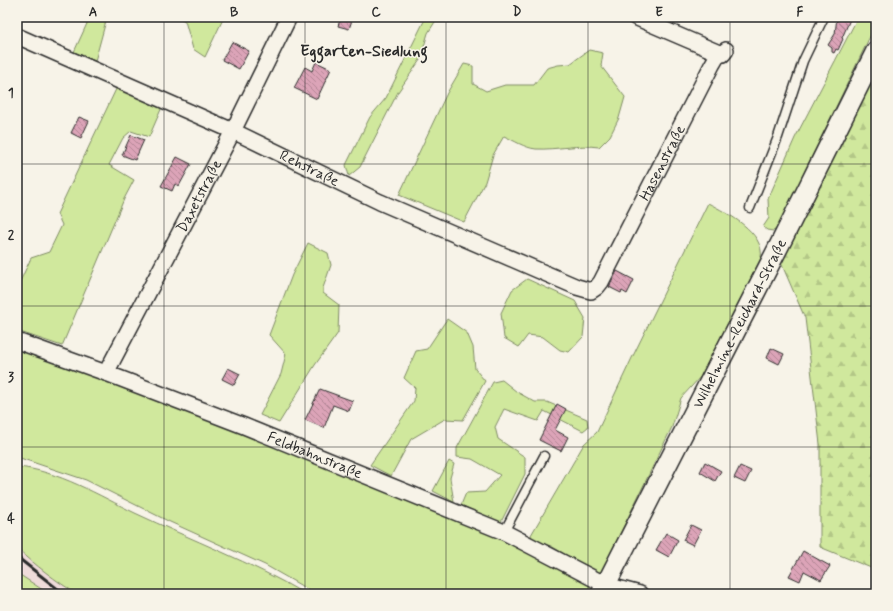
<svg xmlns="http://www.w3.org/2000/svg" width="893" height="611" font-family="Mynerve,sans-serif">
<defs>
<pattern id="forest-firs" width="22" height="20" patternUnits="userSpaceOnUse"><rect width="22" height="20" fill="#d0e89d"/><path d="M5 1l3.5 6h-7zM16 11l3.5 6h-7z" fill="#b3c787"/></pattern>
<pattern id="building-back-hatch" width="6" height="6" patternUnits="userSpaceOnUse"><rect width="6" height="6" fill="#dca4b8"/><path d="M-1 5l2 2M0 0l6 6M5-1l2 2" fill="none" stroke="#b38696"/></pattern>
</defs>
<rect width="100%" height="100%" fill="#f7f3e8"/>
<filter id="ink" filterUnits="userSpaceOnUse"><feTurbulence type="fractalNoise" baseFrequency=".025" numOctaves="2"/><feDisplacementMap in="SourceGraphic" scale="8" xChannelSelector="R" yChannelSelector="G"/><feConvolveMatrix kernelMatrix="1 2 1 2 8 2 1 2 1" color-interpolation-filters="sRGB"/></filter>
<g filter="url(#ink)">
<!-- built -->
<polygon fill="#efdbda" points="17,548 30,560 66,587 77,594 49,594 17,573"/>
<!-- green -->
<g fill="#d0e89d" stroke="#7e8a64">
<polygon points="90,17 107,17 95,61 74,52"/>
<polygon points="178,17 224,17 205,57 193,49 185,21"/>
<polygon points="426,17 438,17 428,33 420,60 398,92 360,167 349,176 346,165 370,117 386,98"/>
<polygon points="858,17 876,17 876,24 777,229 773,231 767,230 763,227 769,218 768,199 795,138"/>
<path d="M589,50L603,53L601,66L625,97L619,118L610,136L599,147C578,144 557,150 536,149C525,148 513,140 504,136L493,155L485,182L464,222L399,195L447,93L464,64L473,66V84L486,91L505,85H534L547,68L558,65L570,64Z"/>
<polygon points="117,87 162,107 149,137 131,131 123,138 109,165 134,180 124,199 62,346 17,331 17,288 31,258 49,252 62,225 57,214"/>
<path d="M708,203C727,213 765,232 761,258L701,376L681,398L672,427L600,575L551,546L533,541L531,535L584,444L597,432L632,358Z"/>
<polygon points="308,243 328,253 331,265 323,288 323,293 339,305 338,333 315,365 279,423 260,415 281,374 286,354 269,335 292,275"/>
<polygon points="527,279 575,301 585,318 583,337 569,352 560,350 543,337 528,335 519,347 504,338 501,313 512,290"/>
<polygon points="447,319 467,333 473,347 475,369 485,381 463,420 445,419 411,439 391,476 370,465 414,401 415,388 404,378 416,351 427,349"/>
<path d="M17,348L227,426L485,531L578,578C584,582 593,586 592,594H316L265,565L170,522L86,480L17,457Z"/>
<polygon points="502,380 517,392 535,402 547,402 587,419 588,427 583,431 544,411 538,421 504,409 495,427 498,439 525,457 525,474 500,524 461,505 466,493 485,492 500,475 472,459 457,457 457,448 493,382"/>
<polygon points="449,461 454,464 450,478 454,502 433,491"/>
<path d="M17,467C57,470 100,496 135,513C192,540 251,562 305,594H77C56,581 35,565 17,548Z"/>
<polygon points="17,573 49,594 17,594"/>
</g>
<!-- forest -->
<polygon fill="url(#forest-firs)" stroke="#7e8a64" points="876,74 876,570 820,547 820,444 805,318 779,258"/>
<!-- building -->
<g fill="url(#building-back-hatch)" stroke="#2b2b2b">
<polygon points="341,17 353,17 349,29 338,26"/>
<polygon points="837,17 851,17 842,38 843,39 838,50 836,49 834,53 832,52 832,48 828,45 835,34"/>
<polygon points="232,42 249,51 239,69 222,60"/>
<polygon points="316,62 331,69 317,99 294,88 305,67 312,71"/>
<polygon points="79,117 89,121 81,138 71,133"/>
<polygon points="131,135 144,140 135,160 122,155"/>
<polygon points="177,157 191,164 179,186 175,184 172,191 161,186"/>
<polygon points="617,271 634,280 627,294 622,291 621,293 609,287"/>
<polygon points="771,348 784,354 779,364 767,358"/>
<polygon points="228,368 240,374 234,385 222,379"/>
<polygon points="320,389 353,401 349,411 333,405 324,428 305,420"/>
<polygon points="557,404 566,409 555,430 568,437 561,451 539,440"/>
<polygon points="705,462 721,471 715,481 700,472"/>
<polygon points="740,466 751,471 745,483 734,478"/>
<polygon points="691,525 701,530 693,545 683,540"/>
<polygon points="666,533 678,540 669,557 656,550"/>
<polygon points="803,551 830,566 821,580 804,571 800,581 789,576"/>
</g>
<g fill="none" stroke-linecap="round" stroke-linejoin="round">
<!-- service casing -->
<g stroke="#2b2b2b" stroke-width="11">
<g id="service">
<polyline points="750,208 778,137 803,61 824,17"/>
<polyline points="504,532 544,456"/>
</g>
</g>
<!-- minor casing -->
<g stroke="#2b2b2b" stroke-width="18">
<g id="minor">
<polyline points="635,17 719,53 723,54 726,50"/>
<path id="s1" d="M17,36L233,131L380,202L577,287L591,291L597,287L601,282L712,65L719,53"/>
<path id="s2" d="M17,341L106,373L244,426L504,532L606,585L640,594"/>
<path id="s3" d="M106,373L233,131L289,17"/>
</g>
</g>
<!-- tertiary casing -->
<g stroke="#2b2b2b" stroke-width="22">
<g id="tertiary">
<path id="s4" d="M601,594L780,244L876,51"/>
</g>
</g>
<!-- service -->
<use href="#service" stroke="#f7f3e8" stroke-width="8"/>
<!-- minor -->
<use href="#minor" stroke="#f7f3e8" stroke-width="15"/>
<!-- tertiary -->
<use href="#tertiary" stroke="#f7f3e8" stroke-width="19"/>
<!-- rail -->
<polyline stroke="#2b2b2b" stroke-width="3" points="17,557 64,594"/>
</g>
</g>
<!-- grid -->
<path fill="none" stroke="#2b2b2b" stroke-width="1" stroke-opacity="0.55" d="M164,17V594M305,17V594M446,17V594M588,17V594M730,17V594M17,164H876M17,306H876M17,447H876"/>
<g text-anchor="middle" stroke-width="3" stroke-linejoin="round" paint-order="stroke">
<!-- street labels -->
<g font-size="15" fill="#2b2b2b" stroke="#f7f3e8">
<text dy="5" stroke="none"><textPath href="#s1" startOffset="776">Hasenstraße</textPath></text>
<text dy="5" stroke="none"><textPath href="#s1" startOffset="321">Rehstraße</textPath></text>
<text dy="5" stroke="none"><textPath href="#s3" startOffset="200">Daxetstraße</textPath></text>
<text dy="5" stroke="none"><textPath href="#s4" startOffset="304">Wilhelmine-Reichard-Straße</textPath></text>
<text dy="5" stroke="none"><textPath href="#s2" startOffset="319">Feldbahnstraße</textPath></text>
</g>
<!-- neighbourhood labels -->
<g font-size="16" font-weight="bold" fill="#2b2b2b" stroke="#f7f3e8">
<text x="364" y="56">Eggarten-Siedlung</text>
</g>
</g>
<!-- margin -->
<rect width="893" height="611" fill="none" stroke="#f7f3e8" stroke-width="44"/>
<rect x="22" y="22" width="849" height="567" fill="none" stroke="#2b2b2b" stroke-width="1.5"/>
<g font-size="13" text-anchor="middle" font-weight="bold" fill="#2b2b2b">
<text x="93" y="16">A</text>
<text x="234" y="16">B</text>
<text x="376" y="16">C</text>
<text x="517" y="16">D</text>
<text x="659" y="16">E</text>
<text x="800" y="16">F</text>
<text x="11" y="97">1</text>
<text x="11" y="239">2</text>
<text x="11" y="381">3</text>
<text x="11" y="523">4</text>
</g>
</svg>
